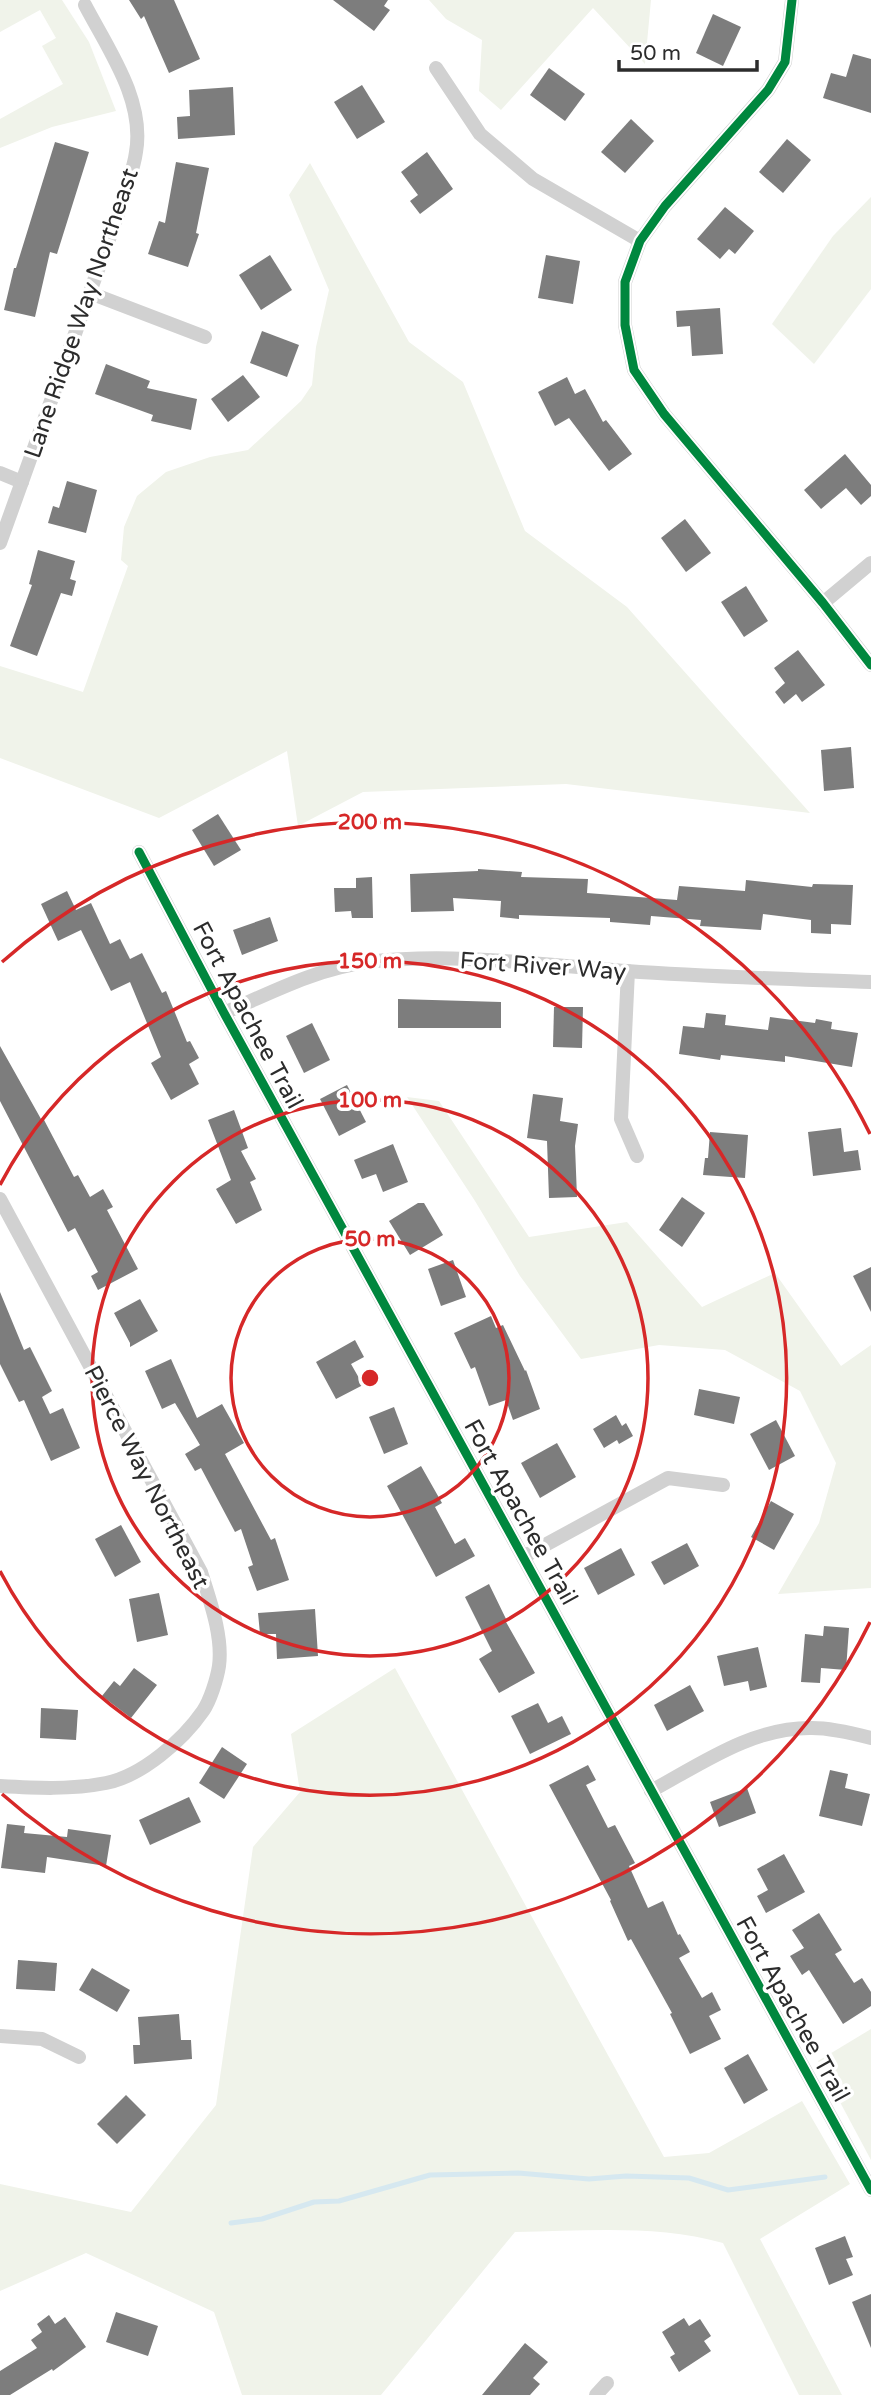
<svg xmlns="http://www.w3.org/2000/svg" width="871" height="2395" font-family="'Varela Round',sans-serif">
<rect width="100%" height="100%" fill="#fff"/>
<!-- green -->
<g fill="#f0f3ea">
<polygon points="0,0 62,0 89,42 116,111 52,127 0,148 0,119 63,84 42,46 56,38 40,10 0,32"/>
<polygon points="429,0 651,0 645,64 593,8 501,110 479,91 482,40 446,19"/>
<polygon points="310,163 409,342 463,382 525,531 627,607 810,813 566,784 363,792 298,826 287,751 159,818 0,758 0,666 83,692 128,566 121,560 124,527 137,496 166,472 210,457 248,450 301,401 312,385 316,347 329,290 289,195"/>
<polygon points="871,197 871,289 814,364 772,324 833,236"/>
<polygon points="407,1097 439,1101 529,1237 627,1222 702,1307 775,1273 841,1366 871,1345 871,1588 778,1594 819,1523 836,1463 800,1391 725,1350 659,1345 581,1359 520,1276 475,1201"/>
<path d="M395,1668L664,2157L709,2153L802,2101L850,2184L760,2239L842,2395H799L723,2243C656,2224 584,2231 515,2232L381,2395H242L214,2312L86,2253L0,2291V2184L131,2212L216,2105L253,1847L300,1792L291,1734Z"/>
<polygon points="871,2029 871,2160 818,2061"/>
</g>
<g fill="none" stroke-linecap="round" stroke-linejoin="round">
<!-- stream -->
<polyline stroke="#d6e8f0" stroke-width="5" points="231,2223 262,2219 314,2202 339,2201 430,2175 518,2173 589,2179 626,2176 689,2178 728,2190 825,2177"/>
</g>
<!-- building -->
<g fill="#7d7d7d">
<polygon points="129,0 174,0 200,59 169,73 144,16 141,19"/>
<polygon points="333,0 388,0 384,6 390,10 374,31"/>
<polygon points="713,14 741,27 723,66 696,53"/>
<polygon points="853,54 871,59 871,113 823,98 831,73 846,77"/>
<polygon points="549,68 585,94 565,121 530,95"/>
<polygon points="362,85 385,122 357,139 334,102"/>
<polygon points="233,87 235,135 178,139 177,117 190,116 189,90"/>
<polygon points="631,119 654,141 625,173 601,152"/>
<polygon points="787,139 811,160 783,193 759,172"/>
<polygon points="55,142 89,152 57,254 50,252 35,317 4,310 14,268 16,268"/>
<polygon points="427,152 453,189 420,214 410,201 418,195 401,172"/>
<polygon points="176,162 209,168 196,233 199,234 188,267 148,254 159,221 165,223"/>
<polygon points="725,207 754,231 735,254 729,249 720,259 697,239"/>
<polygon points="270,255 292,290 261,310 239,275"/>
<polygon points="546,255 580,261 573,304 538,298"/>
<polygon points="720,308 723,354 692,356 690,326 677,327 676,311"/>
<polygon points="262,331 299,345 287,377 250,363"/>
<polygon points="106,364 150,381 147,388 197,399 191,430 151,421 153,415 95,394"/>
<polygon points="243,375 260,397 228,422 211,399"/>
<polygon points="567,377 575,394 585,389 603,422 606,420 632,454 609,471 569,418 555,426 538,392"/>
<polygon points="845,454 871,485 871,496 861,505 846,488 821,509 804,490"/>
<polygon points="67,481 97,490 86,533 48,523 53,506 59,508"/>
<polygon points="685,519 711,553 686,572 661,538"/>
<polygon points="38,550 75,561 70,579 76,581 72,596 61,593 37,656 10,646 32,585 29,584"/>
<polygon points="746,586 768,621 744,637 721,602"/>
<polygon points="798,650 825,685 802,702 796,694 784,704 775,692 785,683 774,668"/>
<polygon points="851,747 854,788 824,791 821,750"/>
<polygon points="218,814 241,850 214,866 192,830"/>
<polygon points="478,869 522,872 521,877 588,879 587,893 677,900 679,886 745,891 746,880 812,887 813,884 853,885 851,925 831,924 831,934 811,933 811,920 763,914 761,930 700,926 701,920 651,916 650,925 610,922 610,918 519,915 519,919 500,917 501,901 453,898 454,911 411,912 410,874 478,871"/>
<polygon points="372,877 373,918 352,918 351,911 335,912 334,888 356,888 356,878"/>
<polygon points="67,891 76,910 91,903 110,944 120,939 130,959 142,953 162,993 166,991 187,1042 190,1041 199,1058 189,1064 199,1084 171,1100 151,1063 161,1057 130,982 111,991 81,930 58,941 41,904"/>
<polygon points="270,917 278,941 242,955 233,930"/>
<polygon points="398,999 501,1002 501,1028 398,1028"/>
<polygon points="554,1007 583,1007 582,1048 553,1047"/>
<polygon points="706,1013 726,1015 725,1025 768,1030 770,1017 815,1023 816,1019 832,1022 831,1029 858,1033 852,1067 785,1056 785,1062 721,1055 720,1060 679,1054 683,1026 704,1028"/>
<polygon points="312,1023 330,1060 304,1073 286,1036"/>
<polygon points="0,1046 41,1119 43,1118 74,1177 78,1175 90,1197 103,1189 113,1207 107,1210 138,1269 98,1290 91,1276 98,1272 75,1228 68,1232 0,1101"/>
<polygon points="347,1085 366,1122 339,1136 320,1099"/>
<polygon points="533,1094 563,1098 560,1121 578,1124 575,1146 577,1197 549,1198 547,1141 527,1138"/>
<polygon points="234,1110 248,1148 241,1151 256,1179 250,1182 262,1210 236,1224 216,1189 231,1180 208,1120"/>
<polygon points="841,1128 844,1152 858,1150 861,1170 813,1176 808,1132"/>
<polygon points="710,1132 748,1135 745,1178 703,1175 705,1158 708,1158"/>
<polygon points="393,1144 408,1182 383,1192 376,1174 362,1179 354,1160"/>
<polygon points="682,1197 705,1213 682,1247 659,1230"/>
<polygon points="418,1203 424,1203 443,1235 410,1255 389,1221"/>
<polygon points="453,1260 466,1297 441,1306 428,1269"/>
<polygon points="871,1267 871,1312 853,1276"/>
<polygon points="0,1292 24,1350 30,1347 52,1391 42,1397 50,1414 63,1408 80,1448 51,1461 24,1400 19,1402 0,1364"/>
<polygon points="140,1299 158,1331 130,1347 130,1343 114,1313"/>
<polygon points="491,1316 496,1328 503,1325 525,1371 526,1370 540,1409 513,1420 506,1400 489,1406 475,1367 471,1369 454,1333"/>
<polygon points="355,1340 364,1357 351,1364 363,1385 336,1399 316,1362"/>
<polygon points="171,1359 197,1418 222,1404 244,1443 225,1454 271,1540 275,1538 289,1580 257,1591 248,1567 253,1565 241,1529 235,1532 201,1468 195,1471 185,1454 200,1445 175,1403 162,1409 145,1371"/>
<polygon points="699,1389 740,1397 734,1424 694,1415"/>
<polygon points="394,1407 408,1444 384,1454 369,1417"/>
<polygon points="616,1415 622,1426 626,1423 633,1436 619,1444 617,1440 604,1448 593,1429"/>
<polygon points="776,1420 795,1456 769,1470 750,1434"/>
<polygon points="557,1443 576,1477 540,1498 521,1463"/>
<polygon points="421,1466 442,1503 435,1507 455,1544 465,1538 475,1556 436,1577 387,1486"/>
<polygon points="771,1501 794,1514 774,1550 751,1537"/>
<polygon points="121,1525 141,1562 115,1577 95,1539"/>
<polygon points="687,1543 699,1566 664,1585 651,1562"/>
<polygon points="621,1548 635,1575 598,1595 584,1568"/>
<polygon points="489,1584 507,1621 506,1622 535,1673 499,1693 479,1659 492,1651 465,1597"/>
<polygon points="159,1593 168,1635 137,1642 129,1599"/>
<polygon points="315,1609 318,1656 277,1659 276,1634 260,1634 258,1613"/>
<polygon points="824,1626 849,1628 846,1670 821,1668 820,1683 801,1682 805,1634 823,1636"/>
<polygon points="758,1647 767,1687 750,1691 748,1681 724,1686 717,1656"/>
<polygon points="134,1668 157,1685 131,1718 102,1696 114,1681 120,1686"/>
<polygon points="690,1685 704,1711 667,1731 654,1705"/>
<polygon points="538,1703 548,1723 562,1716 571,1734 530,1754 511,1716"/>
<polygon points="41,1708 78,1710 76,1740 40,1738"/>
<polygon points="222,1747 247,1764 224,1799 199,1783"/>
<polygon points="588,1765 596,1780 586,1785 608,1828 615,1825 635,1863 629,1866 648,1908 663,1901 678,1935 680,1934 690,1952 679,1958 702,1998 712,1992 721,2010 709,2016 721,2039 690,2054 670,2014 672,2013 631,1939 628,1941 610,1901 611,1900 549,1785"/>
<polygon points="830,1770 848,1774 845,1788 870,1794 862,1826 819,1816"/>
<polygon points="747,1788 756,1813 719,1827 710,1802"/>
<polygon points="189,1797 201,1822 150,1845 139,1820"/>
<polygon points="7,1824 25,1826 24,1833 67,1837 68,1829 111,1835 106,1866 47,1857 45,1873 1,1868"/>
<polygon points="784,1854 805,1892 766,1913 757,1896 768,1890 757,1869"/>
<polygon points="819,1913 842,1950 835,1954 854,1983 862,1978 871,1992 871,2006 843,2024 809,1970 802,1975 790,1956 804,1948 792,1930"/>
<polygon points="18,1960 57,1963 55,1991 16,1989"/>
<polygon points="92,1968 130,1990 117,2012 79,1990"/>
<polygon points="179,2014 181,2040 191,2040 192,2059 134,2064 133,2045 140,2045 138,2017"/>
<polygon points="748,2054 768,2090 744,2104 724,2068"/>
<polygon points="126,2095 146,2115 117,2144 97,2124"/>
<polygon points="845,2236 853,2257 846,2259 853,2275 829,2285 815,2248"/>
<polygon points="871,2294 871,2348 852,2302"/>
<polygon points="116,2312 158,2326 148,2356 106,2342"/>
<polygon points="49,2315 55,2324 65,2317 86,2347 53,2371 52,2369 10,2395 0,2395 0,2371 37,2348 31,2340 42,2332 37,2324"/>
<polygon points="684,2318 689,2326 700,2319 711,2336 704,2341 711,2351 679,2372 670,2357 675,2354 662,2332"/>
<polygon points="525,2343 548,2362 533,2378 540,2384 530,2395 482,2395"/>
</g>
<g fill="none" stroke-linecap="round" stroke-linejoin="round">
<!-- minor -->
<g stroke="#d1d1d1" stroke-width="14">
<polyline points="792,0 785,62 768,90 665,206 640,241 625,282 625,325 634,370 664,414 823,603 871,665"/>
<polyline points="436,68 480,134 533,179 640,241"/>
<polyline points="90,293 205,337"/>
<polyline points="0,473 22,482"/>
<path d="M0,543L123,200C127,184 134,168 136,152C145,100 108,49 85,5"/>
<polyline points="823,603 871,563"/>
<polyline points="139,852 224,1013 871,2190"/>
<polyline points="628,971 621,1119 637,1156"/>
<path d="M224,1013C270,993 318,968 368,962C454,952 542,965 627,971C708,977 790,979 871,982"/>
<path d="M0,1199L201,1572C210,1601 223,1636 219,1666C217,1679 210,1701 203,1711C183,1740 142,1776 106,1783C71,1790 35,1788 0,1786"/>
<polyline points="523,1557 668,1478 723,1485"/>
<path d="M651,1791C701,1764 752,1727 812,1728C832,1728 852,1733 871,1738"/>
<polyline points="0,2036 42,2039 79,2057"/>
<polyline points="596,2395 607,2383"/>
</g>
<!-- cycleway casing -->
<g stroke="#fff" stroke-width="13">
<g id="cycleway">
<polyline points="792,0 785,62 768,90 665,206 640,241 625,282 625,325 634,370 664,414 823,603 871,665"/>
<polyline points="139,852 224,1013 871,2190"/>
</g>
</g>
<!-- cycleway -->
<use href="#cycleway" stroke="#00873e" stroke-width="9"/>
</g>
<!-- distance rings -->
<g fill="none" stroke="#d62828" stroke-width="3.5">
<circle cx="370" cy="1378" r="139"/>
<circle cx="370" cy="1378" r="278"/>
<path d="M0 1185A417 417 0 1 1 0 1571"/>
<path d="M870 1622A556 556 0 0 1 2 1794M2 962A556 556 0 0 1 870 1134"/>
</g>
<g text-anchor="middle" stroke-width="7" stroke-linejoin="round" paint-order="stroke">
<!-- street labels -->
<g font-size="24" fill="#2c2c2c" stroke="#fff">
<text transform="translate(81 313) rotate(-71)" y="8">Lane Ridge Way Northeast</text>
<text transform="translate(543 966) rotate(4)" y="8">Fort River Way</text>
<text transform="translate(248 1015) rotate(62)" y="8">Fort Apachee Trail</text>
<text transform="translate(147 1477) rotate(63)" y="8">Pierce Way Northeast</text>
<text transform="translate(521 1512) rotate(61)" y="8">Fort Apachee Trail</text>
<text transform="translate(793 2009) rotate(61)" y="8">Fort Apachee Trail</text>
</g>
</g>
<circle cx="370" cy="1378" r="10" fill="#d62828" stroke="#fff" stroke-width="3.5"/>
<g font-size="21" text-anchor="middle" font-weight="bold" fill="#d62828" stroke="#fff" stroke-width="7" stroke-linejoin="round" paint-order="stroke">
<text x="370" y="829">200 m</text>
<text x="370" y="968">150 m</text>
<text x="370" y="1107">100 m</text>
<text x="370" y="1246">50 m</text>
</g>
<!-- scale -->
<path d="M619 60v10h138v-10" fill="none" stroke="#2c2c2c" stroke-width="3.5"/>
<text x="630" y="60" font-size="21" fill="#2c2c2c" stroke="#ffffff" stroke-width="5" paint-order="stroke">50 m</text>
</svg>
